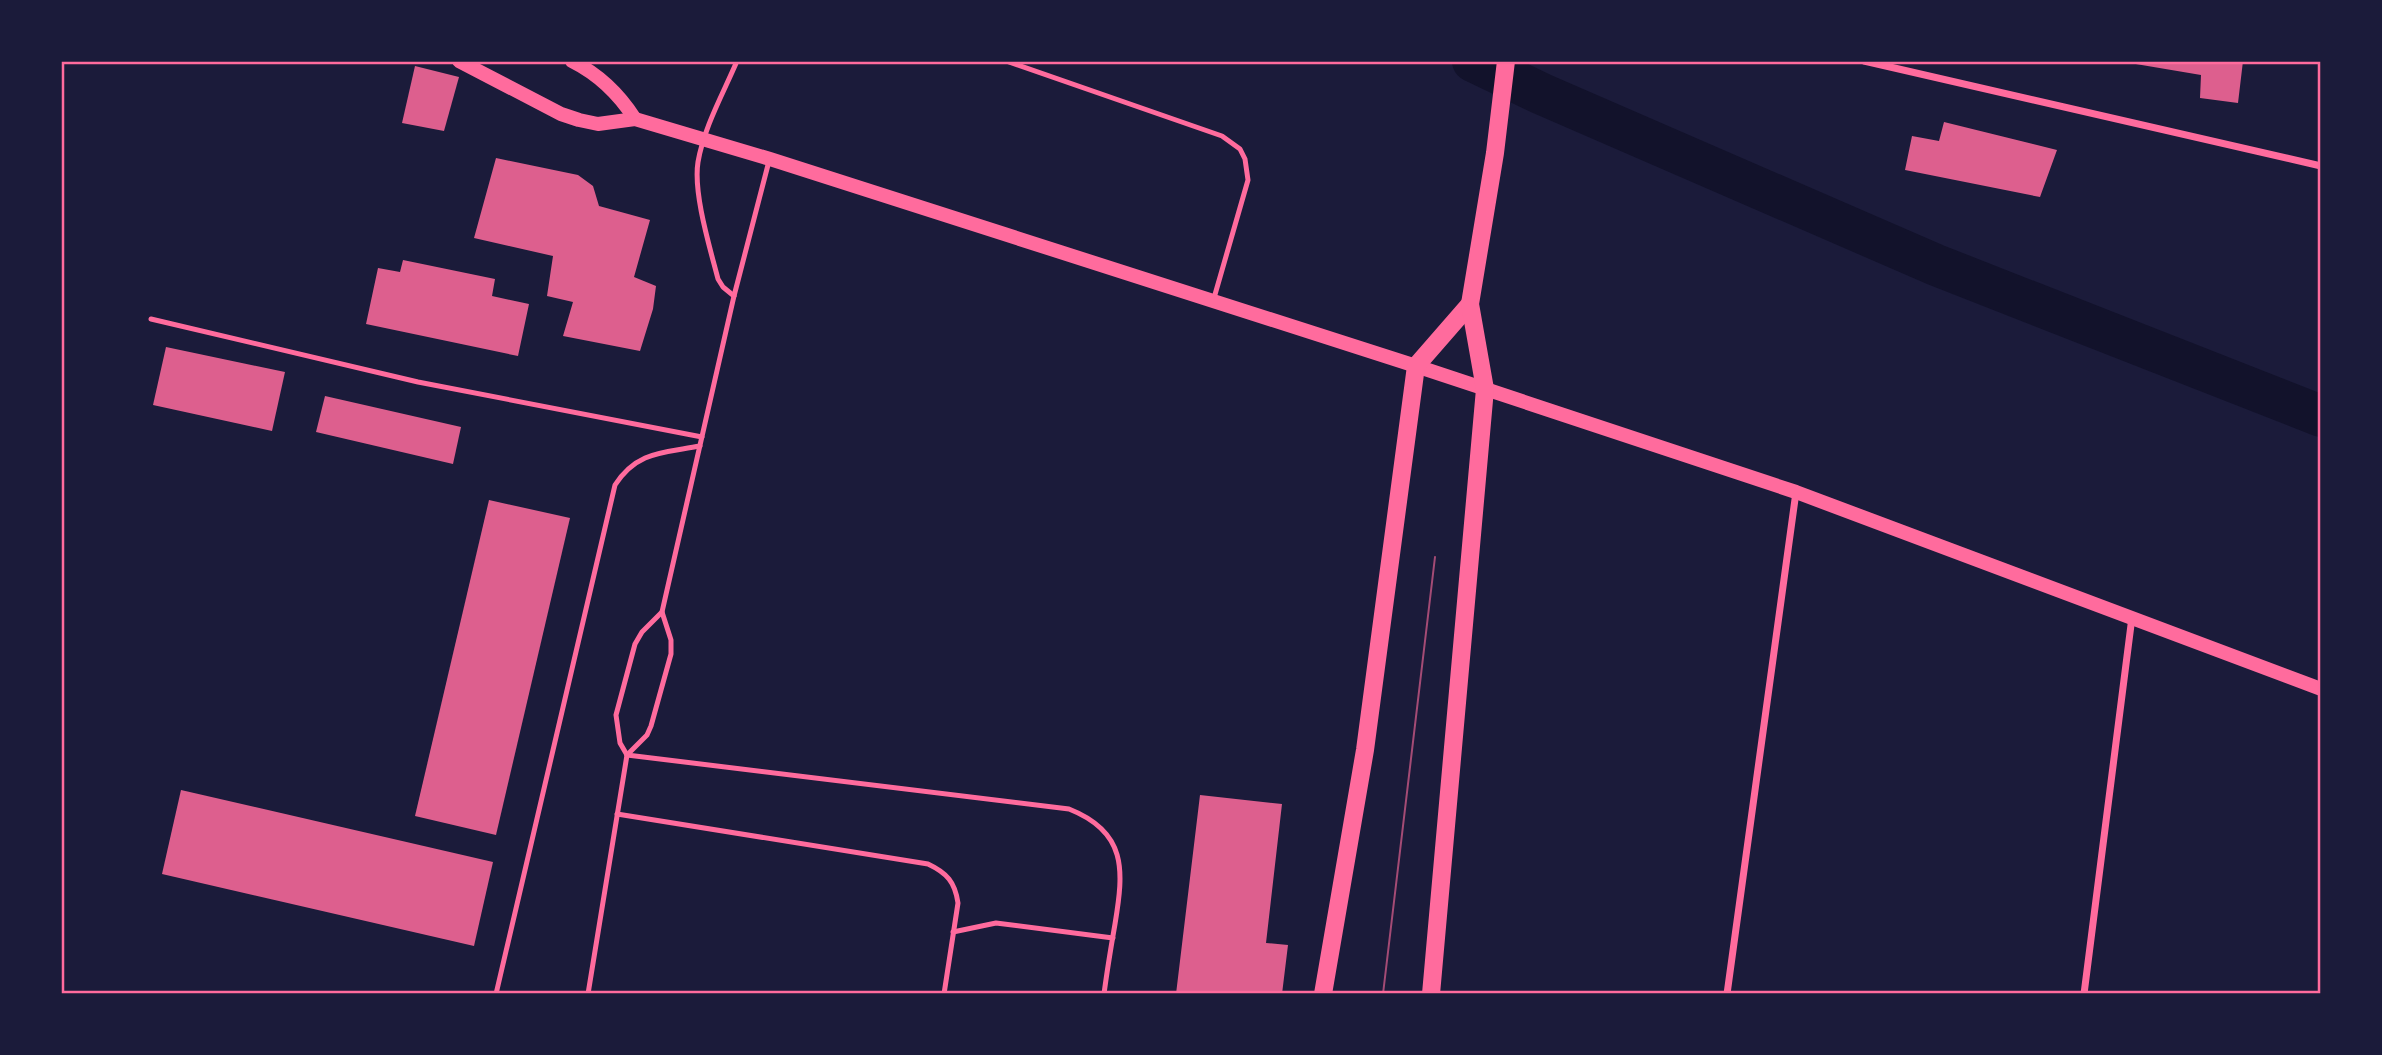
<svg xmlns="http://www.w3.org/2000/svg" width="2382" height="1055" font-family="'Nunito Sans',sans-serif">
<rect width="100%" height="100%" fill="#1b1b3a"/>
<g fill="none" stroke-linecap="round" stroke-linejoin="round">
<!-- canal -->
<polyline stroke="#12122b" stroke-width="42" points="1473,61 1542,94 1936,265 2321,416"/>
</g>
<!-- building -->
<g fill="#dd5f8e">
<polygon points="2118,61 2243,61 2238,103 2200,98 2201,75"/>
<polygon points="415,66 459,77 444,131 402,123"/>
<polygon points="1944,122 2057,150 2040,197 1905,170 1912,136 1939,141"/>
<polygon points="496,158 578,175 593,186 599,206 650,220 634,277 656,286 653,309 640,351 563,336 573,302 547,296 553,256 474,238"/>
<polygon points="403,260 495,279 492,296 529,304 518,356 366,324 378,268 400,272"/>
<polygon points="166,347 285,372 272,431 153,405"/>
<polygon points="325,396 461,427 453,464 316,432"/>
<polygon points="489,500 570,518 496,835 415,816"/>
<polygon points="181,790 493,862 474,946 162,874"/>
<polygon points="1200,795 1282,804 1266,943 1288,945 1282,994 1176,994"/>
</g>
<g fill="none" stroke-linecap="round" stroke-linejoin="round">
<!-- service -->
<g stroke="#ff6b9d" stroke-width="5">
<polyline points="1006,61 1222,136 1240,149 1245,159 1248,180 1214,298"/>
<path d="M734,296L723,287L718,279C710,248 693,193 698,162C704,127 723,94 737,61"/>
<polyline points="151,319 418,382 702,437"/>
<path d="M627,755L1069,809C1127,832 1124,870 1115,924C1111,947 1107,971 1104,994"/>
<polyline points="627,755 647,735 651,726 671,654 671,640 662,612 734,296 769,161"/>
<path d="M617,814L928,864C947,873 955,882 958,903L944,994"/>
<polyline points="953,932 996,923 1113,938"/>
<path d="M496,994L615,485C637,451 663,453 700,446"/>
<polyline points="588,994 627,755 620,743 616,715 635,644 642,632 662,612"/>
</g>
<!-- minor -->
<g stroke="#ff6b9d" stroke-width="7">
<polyline points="1864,61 2321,166"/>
<polyline points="1727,994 1796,492"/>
<polyline points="2084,994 2132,617"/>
</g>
<!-- secondary -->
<g stroke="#ff6b9d" stroke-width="14">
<polyline points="459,61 561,114 579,120 598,124 635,119 770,159 1416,366 1796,492 2321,689"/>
<path d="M572,61C600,75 619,94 635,119"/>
</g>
<!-- primary -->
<g stroke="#ff6b9d" stroke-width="18">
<polyline points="1323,994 1365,750 1416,366 1470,304"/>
<polyline points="1431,994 1485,389 1470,304 1495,153 1506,61"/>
</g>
<!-- tram -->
<polyline stroke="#a44b75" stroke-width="2" points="1383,994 1435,557"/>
</g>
<!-- border -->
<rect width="2382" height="1055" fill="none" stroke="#1b1b3a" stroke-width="126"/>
<rect x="63" y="63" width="2256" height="929" fill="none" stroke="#ff6b9d" stroke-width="2.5"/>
</svg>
